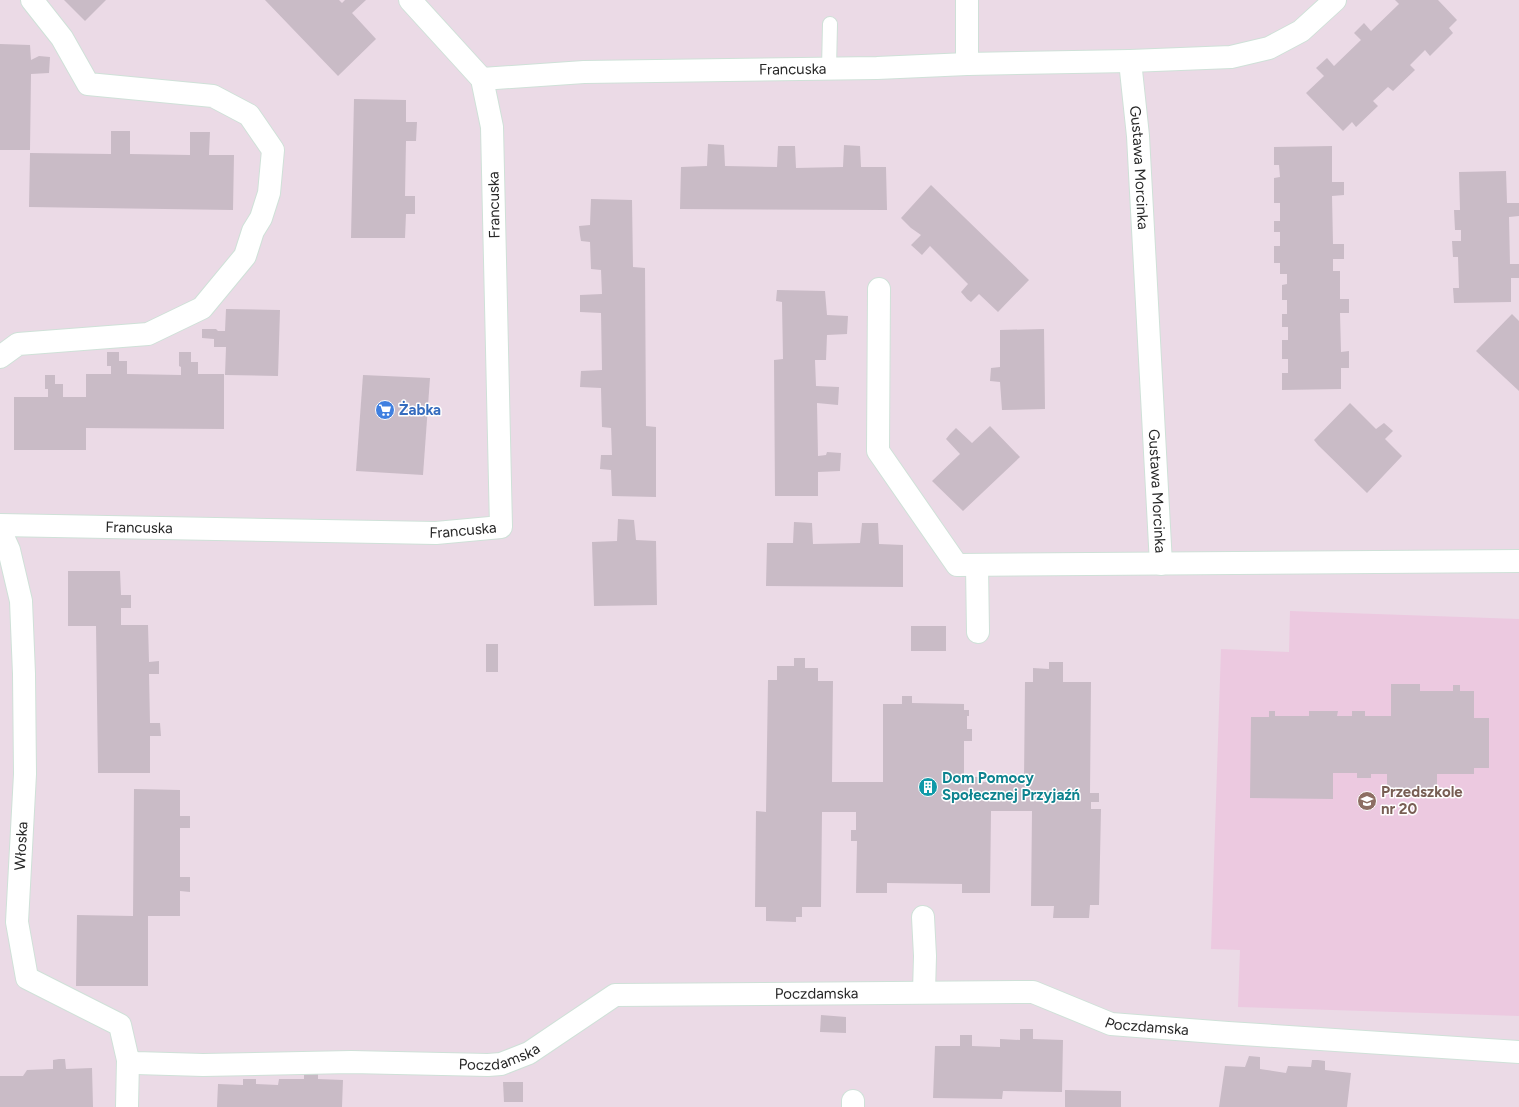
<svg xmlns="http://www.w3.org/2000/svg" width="1519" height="1107" font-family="Figtree,sans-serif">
<rect width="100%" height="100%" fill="#ebdae6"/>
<!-- education -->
<polygon fill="#ecc9e0" points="1290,611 1519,619 1519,1016 1238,1007 1240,950 1211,949 1221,649 1289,652"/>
<!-- building -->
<g fill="#c9bbc6">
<polygon points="64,0 106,0 85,21"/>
<polygon points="265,0 339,0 342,3 345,0 366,0 352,13 376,39 338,76"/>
<polygon points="1395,0 1438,0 1457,20 1449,28 1453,33 1430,56 1425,50 1410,65 1415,70 1393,91 1388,87 1373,101 1378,106 1356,127 1352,122 1343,131 1306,93 1324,76 1316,68 1327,58 1334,66 1361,40 1354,33 1364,23 1371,31 1399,4"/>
<polygon points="0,44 30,45 31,60 39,56 50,57 49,73 31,74 30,150 0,150"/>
<polygon points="354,99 406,100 406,122 417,122 416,141 406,141 405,196 415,196 415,214 406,214 405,238 351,238"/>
<polygon points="111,131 130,131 130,154 190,155 190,132 210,132 209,155 234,155 233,210 29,207 30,153 111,154"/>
<polygon points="708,144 724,145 725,166 777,167 778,146 795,146 796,168 843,167 844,145 860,146 861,167 886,167 887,210 680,209 681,167 707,166"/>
<polygon points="1332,146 1332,182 1344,182 1344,195 1332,196 1333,244 1344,244 1344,259 1333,259 1333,271 1340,271 1340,299 1349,299 1349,313 1340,313 1341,352 1349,351 1349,368 1341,368 1341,389 1282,390 1282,373 1288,373 1288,359 1282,359 1282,340 1288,340 1288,327 1282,327 1282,314 1287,314 1287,300 1282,300 1282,285 1287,284 1287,274 1280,274 1280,263 1274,263 1274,246 1280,246 1280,232 1274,232 1274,221 1280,221 1280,203 1274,203 1274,178 1280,177 1279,165 1274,165 1274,147"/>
<polygon points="1506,171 1507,203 1519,203 1519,216 1509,217 1510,264 1519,264 1519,278 1511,278 1511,302 1454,303 1453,288 1459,288 1458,257 1453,257 1452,241 1461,241 1461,230 1455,230 1454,210 1460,210 1459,172"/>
<polygon points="931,185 1029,280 998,312 979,294 971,302 967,299 961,292 968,284 930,246 922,255 911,245 921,235 911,228 901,218"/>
<polygon points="591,199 632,200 633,267 645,268 646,426 656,427 656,497 612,496 611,470 600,469 601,455 612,455 611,428 602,427 601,388 580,387 581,371 602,370 601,313 580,312 580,295 602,294 601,270 591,269 590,242 581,241 580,235 579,226 590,225"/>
<polygon points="777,290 825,291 827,315 848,316 847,334 827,335 826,360 815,360 816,386 839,387 838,405 817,403 818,456 826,455 827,452 841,453 840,471 818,472 818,496 775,496 774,360 783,359 782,302 776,301"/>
<polygon points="226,309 280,310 278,376 225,375 226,347 214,347 214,339 202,338 202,329 216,329 218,331 225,331"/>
<polygon points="1512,314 1519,321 1519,391 1476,351"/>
<polygon points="1044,329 1045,409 1002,410 1000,382 990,381 991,368 1000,367 1000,330"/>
<polygon points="107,352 119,352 119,361 127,361 127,374 181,375 181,367 179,366 179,352 191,352 191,362 198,362 198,374 224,374 224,429 86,428 86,450 14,450 14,397 48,397 48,389 45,389 45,375 55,375 55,384 63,384 63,397 86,397 86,374 111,374 111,366 107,366"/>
<polygon points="363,375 430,378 423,475 356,471"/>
<polygon points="1350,403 1376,429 1384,423 1393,431 1385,439 1402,456 1367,493 1318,445 1314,440"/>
<polygon points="990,426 1020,457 963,511 932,481 960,454 946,439 950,434 956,428 972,443"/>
<polygon points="618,519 634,520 636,540 656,541 657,605 594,606 592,542 617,541"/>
<polygon points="794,522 812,523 813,544 860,543 862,523 878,523 879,544 903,545 903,587 766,586 767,543 793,543"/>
<polygon points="68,571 120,571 121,595 131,595 131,608 121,608 121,625 148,625 149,662 159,661 159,674 149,674 150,723 160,723 161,736 150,736 150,773 98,773 96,626 68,626"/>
<rect x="911" y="626" width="35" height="25"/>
<rect x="486" y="644" width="12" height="28"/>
<polygon points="794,658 805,658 805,668 818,668 818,681 833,681 832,782 883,782 883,704 902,704 902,696 912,696 912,703 964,704 964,710 969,710 969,716 967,716 967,729 972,729 972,741 964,741 964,782 970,782 970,777 979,777 979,782 1016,782 1016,779 1024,780 1025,682 1033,682 1033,668 1049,669 1049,662 1063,662 1063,682 1091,682 1090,793 1099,793 1099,802 1091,802 1091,809 1101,809 1099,905 1090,905 1089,918 1053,918 1054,906 1031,906 1032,811 991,811 990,893 962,893 962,884 887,883 887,893 856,893 857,841 851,841 851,830 856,830 856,812 822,812 821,907 802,907 802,917 796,917 796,922 766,921 766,907 755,907 756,811 766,812 768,680 777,680 777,666 794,666"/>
<polygon points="1391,684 1420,684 1420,691 1453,691 1453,685 1460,685 1460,691 1474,691 1474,718 1489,718 1489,768 1474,768 1474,774 1437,774 1437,789 1387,788 1387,774 1371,774 1371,778 1357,778 1357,773 1333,773 1333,799 1250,798 1251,717 1269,717 1269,711 1275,711 1275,716 1309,716 1309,711 1338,711 1337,716 1352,716 1352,711 1365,711 1365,716 1391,716"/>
<polygon points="134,789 180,790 180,816 190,816 190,828 180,828 180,877 190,877 190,892 180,891 180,916 148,916 148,986 76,986 77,915 133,916"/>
<polygon points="821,1015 846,1017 846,1033 820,1032"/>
<polygon points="1020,1029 1033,1029 1033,1039 1063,1040 1062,1092 1003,1091 1002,1099 933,1098 935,1046 960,1046 960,1035 972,1035 972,1046 1000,1047 1000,1039 1020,1040"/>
<polygon points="1249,1056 1260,1057 1260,1069 1286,1073 1288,1066 1311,1067 1312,1060 1318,1060 1325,1061 1325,1070 1351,1073 1347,1107 1219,1107 1225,1066 1245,1067"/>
<polygon points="59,1059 65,1059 66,1069 92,1068 93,1107 0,1107 0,1076 23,1076 27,1070 53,1069 53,1060"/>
<polygon points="304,1074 318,1074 318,1079 343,1080 342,1107 217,1107 218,1084 243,1085 243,1079 256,1079 256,1084 278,1085 279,1079 304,1079"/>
<polygon points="503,1082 523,1082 523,1102 504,1102"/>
<polygon points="1065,1090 1121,1091 1121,1107 1065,1107"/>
</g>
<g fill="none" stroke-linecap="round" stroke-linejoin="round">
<!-- lane casing -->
<g stroke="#cfe1d8" stroke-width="16">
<polyline id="lane" points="829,69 830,24"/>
</g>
<!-- street casing -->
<g stroke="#cfe1d8" stroke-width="24">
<g id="street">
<polyline points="967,0 967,64"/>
<path id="s1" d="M1130,61L1138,136L1161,564"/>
<path id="s2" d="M482,79L584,72L877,68L967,64L1130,61L1231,57L1269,48L1301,31L1335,0"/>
<polyline points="879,289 878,451 957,565 1519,561"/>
<polyline points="0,357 18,344 148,334 202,308 245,256 253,231 261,218 269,193 273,150 249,115 213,96 88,84 62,38 32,0"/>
<path id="s3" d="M0,525L436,533L501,527L492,127L482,79L410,0"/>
<polyline points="0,530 9,550 21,601 24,674 25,774 17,922 27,978 120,1025 128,1060 127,1107"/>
<polyline points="977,565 978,632"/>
<polyline points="923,917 925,956 924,992"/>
<path id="s4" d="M128,1060L136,1063L203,1065L351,1062L488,1065L501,1064L529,1053L615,995L1033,992L1111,1024L1228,1033L1519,1052"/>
<polyline points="853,1107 853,1101"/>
</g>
</g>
<!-- lane -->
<use href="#lane" stroke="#fff" stroke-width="14"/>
<!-- street -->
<use href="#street" stroke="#fff" stroke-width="22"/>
</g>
<!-- icons -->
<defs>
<g id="supermarket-disc" transform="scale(1)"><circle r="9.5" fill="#3f7fe0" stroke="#fff"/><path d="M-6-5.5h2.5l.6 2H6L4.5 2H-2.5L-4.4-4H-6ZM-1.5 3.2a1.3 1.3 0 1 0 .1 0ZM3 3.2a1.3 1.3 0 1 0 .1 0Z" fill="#fff"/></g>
<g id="building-disc" transform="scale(1)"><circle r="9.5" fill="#0f9aa8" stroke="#fff"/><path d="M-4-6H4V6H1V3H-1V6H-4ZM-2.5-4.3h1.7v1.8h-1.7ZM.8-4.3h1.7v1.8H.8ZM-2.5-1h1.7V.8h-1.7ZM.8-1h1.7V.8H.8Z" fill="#fff"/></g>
<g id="school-disc" transform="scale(1)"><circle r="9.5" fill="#8d6e63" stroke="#fff"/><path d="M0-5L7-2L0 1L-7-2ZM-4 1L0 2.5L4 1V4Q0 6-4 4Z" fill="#fff"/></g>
</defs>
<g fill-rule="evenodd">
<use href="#supermarket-disc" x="385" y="410"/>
<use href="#building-disc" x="928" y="787"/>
<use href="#school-disc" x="1367" y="801"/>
</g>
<g text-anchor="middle" stroke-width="3" stroke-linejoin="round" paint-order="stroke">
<!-- street labels -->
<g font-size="15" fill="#282828" stroke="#fff">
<text dy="5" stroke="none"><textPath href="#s2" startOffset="311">Francuska</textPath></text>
<text dy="5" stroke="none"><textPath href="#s1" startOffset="107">Gustawa Morcinka</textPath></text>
<text transform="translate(494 205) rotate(-91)" y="5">Francuska</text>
<text dy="5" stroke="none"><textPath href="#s1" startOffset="431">Gustawa Morcinka</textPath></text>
<text dy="5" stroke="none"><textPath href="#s3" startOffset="139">Francuska</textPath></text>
<text dy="5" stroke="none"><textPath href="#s3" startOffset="463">Francuska</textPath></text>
<text transform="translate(21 846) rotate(-87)" y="5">Włoska</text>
<text dy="5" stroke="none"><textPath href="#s4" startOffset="709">Poczdamska</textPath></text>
<text dy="5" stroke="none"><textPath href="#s4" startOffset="1046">Poczdamska</textPath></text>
<text dy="5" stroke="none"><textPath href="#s4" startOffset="373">Poczdamska</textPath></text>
</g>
<!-- shop labels -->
<g font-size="15" font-weight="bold" fill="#366cbe" stroke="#fff" text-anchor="start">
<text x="399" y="415">Żabka</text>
</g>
<!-- culture labels -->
<g font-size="15" font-weight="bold" fill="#0d838f" stroke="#fff" text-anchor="start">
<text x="942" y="783">Dom Pomocy<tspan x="942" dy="17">Społecznej Przyjaźń</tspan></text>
</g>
<!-- education labels -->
<g font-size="15" font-weight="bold" fill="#785e54" stroke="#fff" text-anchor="start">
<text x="1381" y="797">Przedszkole<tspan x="1381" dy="17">nr 20</tspan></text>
</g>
</g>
</svg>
